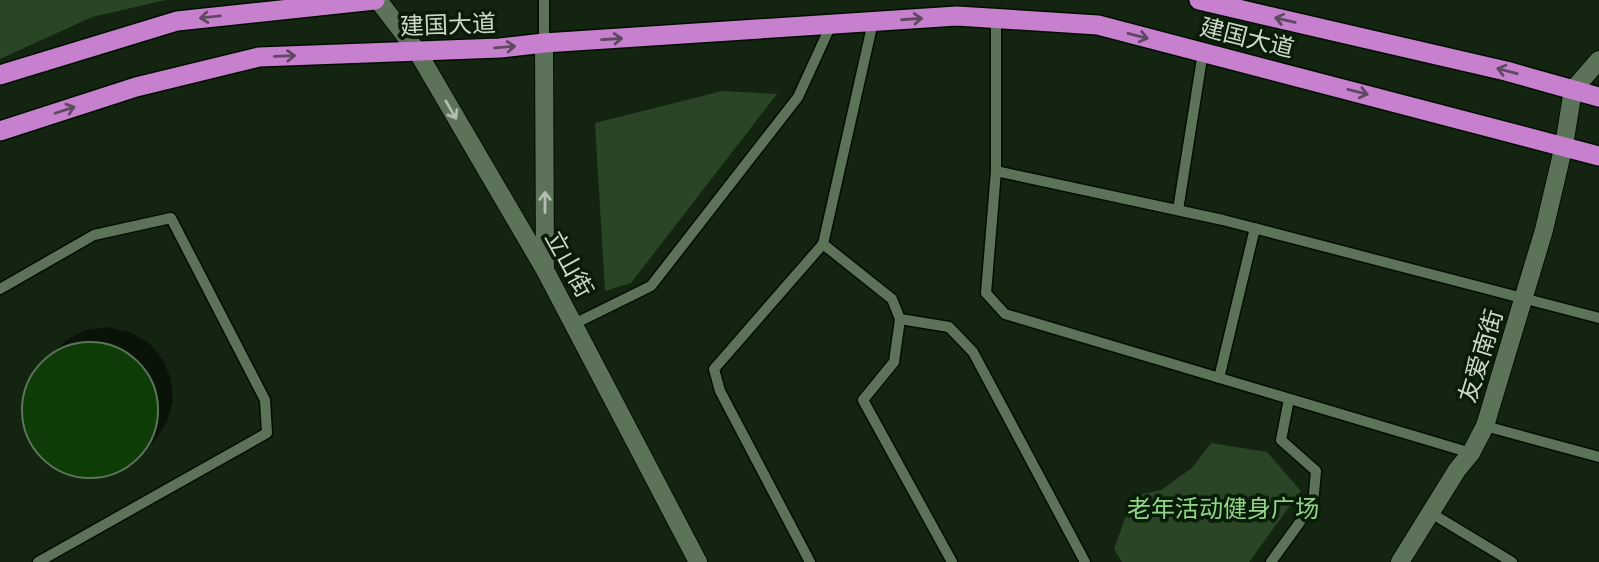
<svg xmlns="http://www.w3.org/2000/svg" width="1599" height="562" font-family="Jost,'Noto Sans SC',sans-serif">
<rect width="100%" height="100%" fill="#132510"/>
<!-- green -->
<g fill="#294526">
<polygon points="0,0 166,0 92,17 0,59"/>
<polygon points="722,91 777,94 631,283 605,291 595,123"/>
<polygon points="1211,443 1267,452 1301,491 1249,562 1122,562 1114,549 1133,496 1161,490 1192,468"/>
</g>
<!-- shadow -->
<polygon fill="#0007" points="107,327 130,332 149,343 163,360 171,379 173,401 167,421 156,439 140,455 123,468 104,476 82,477 62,471 43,458 29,439 23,418 24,395 33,374 65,341 85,330"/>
<!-- building -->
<circle fill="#0d3c07" stroke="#5e735b" stroke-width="2" cx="90" cy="410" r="68"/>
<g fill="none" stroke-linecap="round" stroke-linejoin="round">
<!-- service casing -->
<g stroke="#010e00" stroke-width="13">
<g id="service">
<polyline points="544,0 544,43"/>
<polyline points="996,19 996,171 986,293 1005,314 1471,453"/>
<polyline points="873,22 823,244 892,299 900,319 949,327 973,352 1085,562"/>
<polyline points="996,171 1223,220 1599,318"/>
<polyline points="1178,210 1203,52"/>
<polyline points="0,289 94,235 171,218 265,400 267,433 38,562"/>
<polyline points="900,319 894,362 863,400 952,562"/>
<polyline points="574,324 651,286 798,97 831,25"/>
<polyline points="1219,378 1255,228"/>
<polyline points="1485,426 1599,457"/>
<polyline points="1431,513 1512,562"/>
<polyline points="810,562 720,391 714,369 823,244"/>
<polyline points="1271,562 1313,504 1316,471 1281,440 1289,399"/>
</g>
</g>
<!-- pedestrian casing -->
<g stroke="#010e00" stroke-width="20">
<polyline id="pedestrian" points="1400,562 1457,470 1471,453 1485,426 1544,230 1564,145"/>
</g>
<!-- minor casing -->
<g stroke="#010e00" stroke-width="20">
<g id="minor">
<polyline points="378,0 417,51 545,270 698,562"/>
<polyline points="544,43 545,267"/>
</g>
</g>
<!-- tertiary casing -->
<g stroke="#010e00" stroke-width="20">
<polyline id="tertiary" points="1564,145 1573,90 1599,60"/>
</g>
<!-- trunk casing -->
<g stroke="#010e00" stroke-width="22">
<g id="trunk">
<polyline points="1199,0 1506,71 1599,97"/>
<polyline points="0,75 177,21 375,0"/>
<polyline points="0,131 136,87 259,57 500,48 544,43 957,16 1098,25 1599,156"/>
</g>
</g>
<!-- service -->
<use href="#service" stroke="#5c7259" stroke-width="10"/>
<!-- pedestrian -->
<use href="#pedestrian" stroke="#5c7259" stroke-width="18"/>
<!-- minor -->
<use href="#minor" stroke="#5c7259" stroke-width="18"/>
<!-- tertiary -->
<use href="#tertiary" stroke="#5c7259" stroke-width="18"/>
<!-- trunk -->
<use href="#trunk" stroke="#c680ce" stroke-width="19"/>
</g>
<!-- one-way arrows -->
<defs><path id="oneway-shaft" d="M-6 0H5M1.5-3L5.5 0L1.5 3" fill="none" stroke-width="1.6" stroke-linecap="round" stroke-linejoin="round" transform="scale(1.75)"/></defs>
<g stroke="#5e4961">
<use href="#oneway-shaft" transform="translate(210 17) rotate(174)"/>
<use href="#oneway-shaft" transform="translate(912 19) rotate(-4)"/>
<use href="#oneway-shaft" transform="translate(1285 20) rotate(-167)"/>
<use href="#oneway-shaft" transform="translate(1138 36) rotate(14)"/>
<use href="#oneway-shaft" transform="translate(612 39) rotate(-4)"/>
<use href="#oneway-shaft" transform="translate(505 47) rotate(-5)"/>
<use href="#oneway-shaft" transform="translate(285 56) rotate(-2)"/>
<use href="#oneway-shaft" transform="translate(1507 71) rotate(-165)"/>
<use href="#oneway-shaft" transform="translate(1358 92) rotate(14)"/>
<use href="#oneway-shaft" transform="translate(65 110) rotate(-18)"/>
</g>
<g stroke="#b1bfae">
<use href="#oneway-shaft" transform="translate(451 110) rotate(60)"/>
<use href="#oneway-shaft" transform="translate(545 202) rotate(-90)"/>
</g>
<g text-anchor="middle" stroke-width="7" stroke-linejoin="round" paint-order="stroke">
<!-- street labels -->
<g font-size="24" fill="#cdd9cb" stroke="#091c07">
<text transform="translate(448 25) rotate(-2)" y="8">建国大道</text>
<text transform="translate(1247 38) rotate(14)" y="8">建国大道</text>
<text transform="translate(569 264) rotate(61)" y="8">立山街</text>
<text transform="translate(1481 356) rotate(-73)" y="8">友爱南街</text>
</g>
<!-- park labels -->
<g font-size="24" fill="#92d589" stroke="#091c07">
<text x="1223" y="517">老年活动健身广场</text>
</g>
</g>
</svg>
